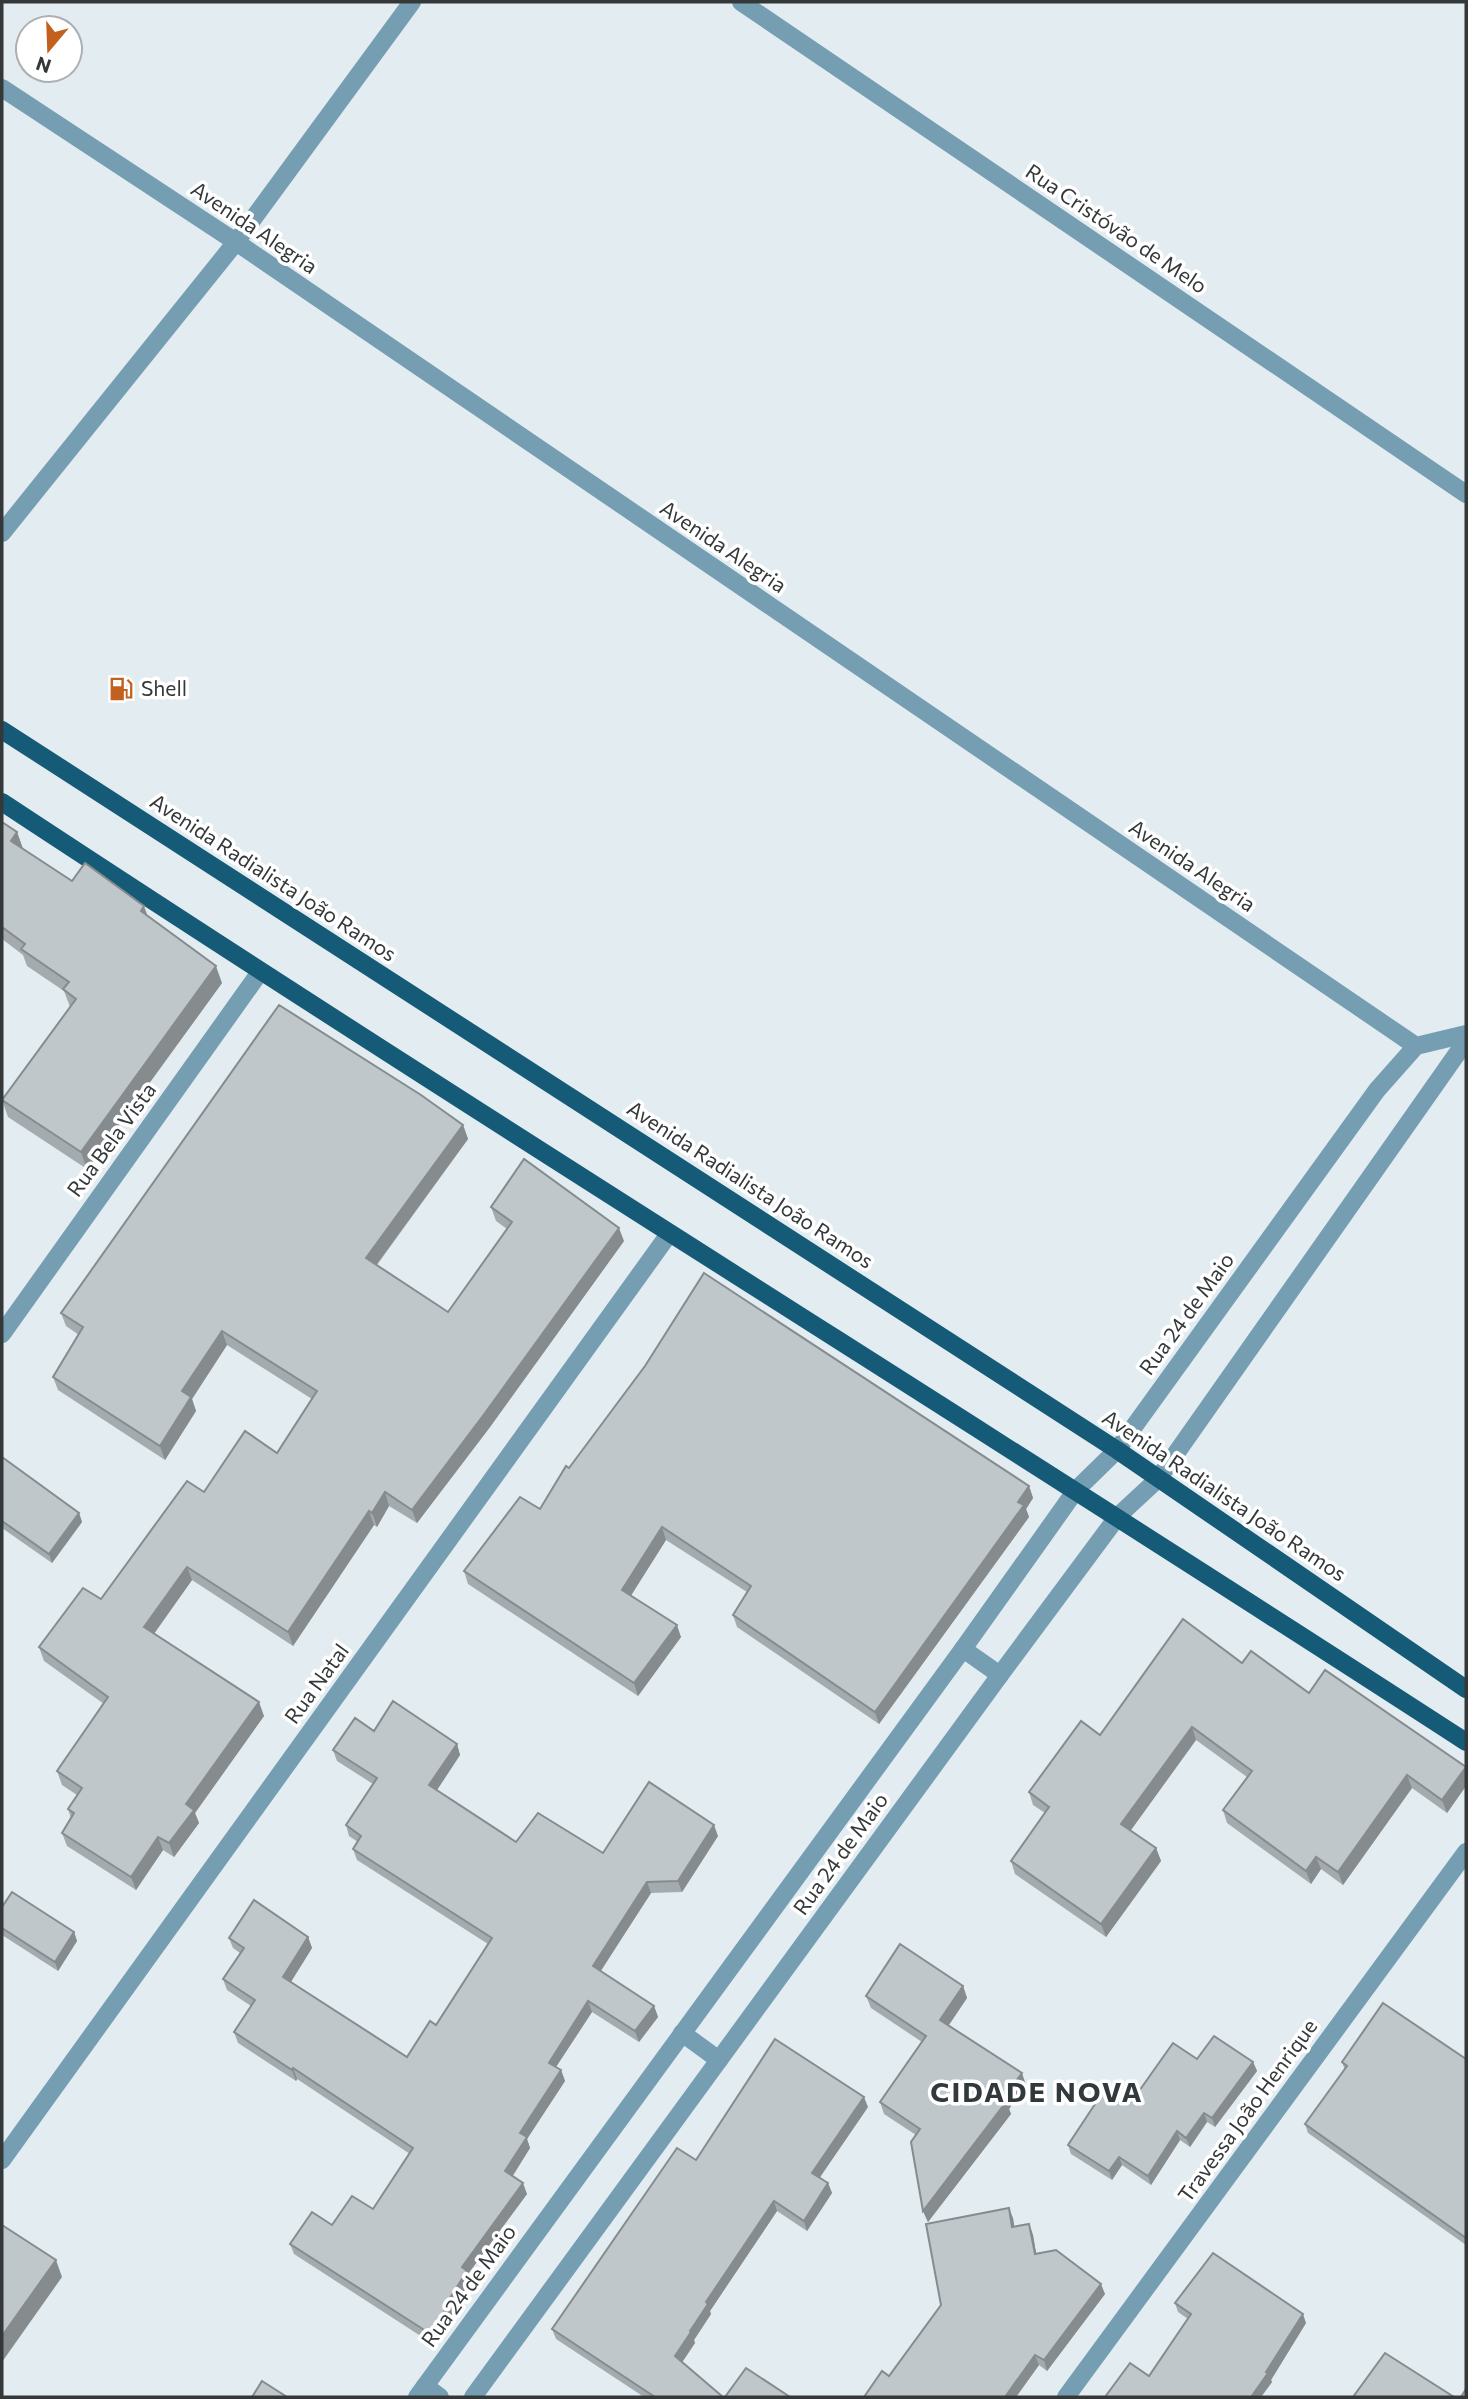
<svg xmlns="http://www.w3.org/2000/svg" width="1468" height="2399" font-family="Commissioner,sans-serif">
<rect width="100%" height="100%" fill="#e3ecf0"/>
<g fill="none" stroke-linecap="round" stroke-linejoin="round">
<!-- minor -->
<g stroke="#769eb2" stroke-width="18">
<polyline points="741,2 1466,494"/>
<polyline points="2,88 236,242 1416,1046"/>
<polyline points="2,533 236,242 412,2"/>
<polyline points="2,1334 260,972"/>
<polyline points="963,1649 1000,1675"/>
<polyline points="682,2033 719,2060"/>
<polyline points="2,2160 669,1234"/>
<polyline points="425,2386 440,2397"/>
<polyline points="417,2397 963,1649 1076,1490 1117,1450 1377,1090 1416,1046 1466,1034"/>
<polyline points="473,2397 1000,1675 1118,1516 1158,1479 1466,1041"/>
<polyline points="1066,2397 1466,1852"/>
</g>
<!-- major -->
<g stroke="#155b78" stroke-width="18">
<polyline points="2,730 1117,1450 1466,1689"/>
<path d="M2,802C486,1121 979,1426 1466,1742"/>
</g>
</g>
<!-- wall -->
<g fill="#a4abaf">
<polygon points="2,822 17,832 23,849 72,881 148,916 222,983 87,1169 8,1117 2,1100 70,1007 64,991 27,966 23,955 2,939"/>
<polygon points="463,1125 468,1139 377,1265 448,1312 507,1229 496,1221 491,1207 624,1241 490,1427 417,1523 389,1506 377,1527 374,1525 293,1646 192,1580 154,1633 264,1716 195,1813 199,1823 174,1857 163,1850 136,1890 67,1846 62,1833 71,1818 68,1809 77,1795 62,1785 57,1771 104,1704 44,1661 39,1647 101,1599 204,1492 277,1453 312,1399 227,1345 192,1399 196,1411 165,1460 58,1390 53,1377 79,1335 66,1326 61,1313"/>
<polygon points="2,1457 79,1513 82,1522 52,1563 2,1528"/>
<polygon points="569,1468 1029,1486 1033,1498 1026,1509 1029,1517 879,1724 737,1627 733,1615 747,1592 666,1540 631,1595 681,1637 638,1696 468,1584 464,1571 540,1509"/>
<polygon points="1242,1663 1309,1693 1466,1767 1466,1786 1447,1813 1412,1788 1343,1885 1321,1869 1311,1884 1227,1823 1223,1810 1247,1777 1196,1740 1130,1831 1156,1848 1161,1861 1106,1937 1015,1874 1011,1861 1045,1813 1033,1805 1029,1792 1100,1735"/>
<polygon points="374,1731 457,1744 460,1755 437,1790 516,1842 603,1853 718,1836 682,1892 651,1893 600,1971 654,2006 658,2017 639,2042 592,2012 556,2067 561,2070 565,2081 527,2139 530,2148 512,2176 527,2194 468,2274 471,2282 453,2310 454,2314 433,2344 294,2254 290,2244 332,2225 373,2209 410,2154 297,2079 296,2081 238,2043 234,2032 251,2006 227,1990 223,1979 240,1953 233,1948 229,1938 308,1937 312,1948 291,1982 407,2057 436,2025 488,1944 357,1860 353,1849 358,1842 349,1836 346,1825 373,1784 337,1761 333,1750"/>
<polygon points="2,1907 74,1932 77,1941 58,1971 2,1935"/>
<polygon points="963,1986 967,1998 949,2025 1026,2085 1009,2109 1011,2114 928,2222 923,2211 916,2135 884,2114 880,2102 922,2042 871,2008 866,1996"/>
<polygon points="1197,2059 1253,2062 1257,2071 1215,2127 1207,2122 1190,2147 1180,2140 1151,2185 1122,2165 1112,2180 1071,2154 1068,2145 1122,2104 1132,2101"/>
<polygon points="1466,2059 1466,2245 1308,2133 1305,2124 1345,2070 1342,2062"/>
<polygon points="868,2107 820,2177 828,2183 832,2193 807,2231 777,2211 710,2311 711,2314 694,2340 695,2343 682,2362 723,2397 644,2397 556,2339 552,2329 696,2160"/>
<polygon points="1013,2218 1014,2227 1029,2224 1033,2235 1036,2254 1105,2294 1047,2371 1039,2365 1016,2397 864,2397 889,2376"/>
<polygon points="1175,2303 1306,2323 1271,2380 1272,2382 1261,2397 1105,2397 1149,2376 1188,2319 1178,2312"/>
</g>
<!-- shaded-wall -->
<g fill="#868b8e">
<polygon points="17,832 23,849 11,841"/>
<polygon points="144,906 150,923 141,911"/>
<polygon points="216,966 222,983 87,1169 81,1152"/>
<polygon points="463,1125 468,1139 371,1272 366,1258"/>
<polygon points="619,1228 624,1241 490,1427 417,1523 412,1510"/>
<polygon points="222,1331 227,1345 192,1399 196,1411 165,1460 160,1446 182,1391"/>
<polygon points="1029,1486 1033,1498 1026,1509 1029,1517 879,1724 875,1712"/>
<polygon points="385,1492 389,1506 377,1527 372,1513"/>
<polygon points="369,1511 374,1525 293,1646 288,1632"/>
<polygon points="79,1513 82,1522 52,1563 49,1554"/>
<polygon points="662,1527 666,1540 627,1602 622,1590"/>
<polygon points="187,1567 192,1580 149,1641 144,1627"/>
<polygon points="677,1625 681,1637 638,1696 634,1683"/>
<polygon points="259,1702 264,1716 195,1813 199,1823 174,1857 169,1843 186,1804"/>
<polygon points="1192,1727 1196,1740 1126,1837 1121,1824"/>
<polygon points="457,1744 460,1755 433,1796 429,1785"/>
<polygon points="1466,1767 1466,1786 1447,1813 1442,1800"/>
<polygon points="1407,1775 1412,1788 1343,1885 1338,1872"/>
<polygon points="714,1825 718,1836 682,1892 678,1881"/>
<polygon points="158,1837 163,1850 136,1890 131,1877"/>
<polygon points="1156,1848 1161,1861 1106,1937 1101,1924"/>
<polygon points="1316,1857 1321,1869 1311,1884 1306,1871"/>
<polygon points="647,1882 651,1893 597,1977 593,1966"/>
<polygon points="74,1932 77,1941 58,1971 55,1962"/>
<polygon points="308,1937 312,1948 287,1988 283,1977"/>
<polygon points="963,1986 967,1998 944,2032 940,2020"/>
<polygon points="588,2001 592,2012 552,2073 549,2063"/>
<polygon points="654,2006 658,2017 639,2042 635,2031"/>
<polygon points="1253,2062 1257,2071 1215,2127 1212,2118"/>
<polygon points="293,2068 297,2079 296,2081 292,2070"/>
<polygon points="561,2070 565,2081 527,2139 530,2148 509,2182 505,2171 520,2133"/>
<polygon points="1022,2073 1026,2085 1009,2109 1011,2114 928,2222 923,2211"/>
<polygon points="864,2097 868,2107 816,2183 812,2173"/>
<polygon points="1204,2113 1207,2122 1190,2147 1186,2138"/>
<polygon points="1177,2131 1180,2140 1151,2185 1148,2176"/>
<polygon points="1119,2157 1122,2165 1112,2180 1109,2171"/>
<polygon points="523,2183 527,2194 468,2274 471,2282 453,2310 454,2314 433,2344 429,2333 462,2267"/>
<polygon points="828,2183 832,2193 807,2231 804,2221"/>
<polygon points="774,2201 777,2211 710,2311 711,2314 694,2340 695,2343 679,2367 675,2356 706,2302"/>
<polygon points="1009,2208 1013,2218 1016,2237 1012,2227"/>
<polygon points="1029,2224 1033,2235 1038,2264 1035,2254"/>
<polygon points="56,2260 62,2277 2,2362 2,2336"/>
<polygon points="1101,2284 1105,2294 1047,2371 1044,2360"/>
<polygon points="1303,2314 1306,2323 1271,2380 1272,2382 1261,2397 1251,2397"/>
<polygon points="1035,2355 1039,2365 1016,2397 1005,2397"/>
</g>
<!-- building -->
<g fill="#bfc7cb" stroke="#868b8e" stroke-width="2">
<polygon points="2,822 17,832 11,841 72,881 85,863 144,906 141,911 216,966 81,1152 2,1100 76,999 63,989 69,982 21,949 25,944 2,927"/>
<polygon points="279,1005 421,1095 463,1125 366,1258 448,1312 512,1222 491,1207 524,1159 619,1228 485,1413 412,1510 385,1492 372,1513 369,1511 288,1632 187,1567 144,1627 259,1702 186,1804 194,1810 169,1843 158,1837 131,1877 62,1833 74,1813 68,1809 82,1788 57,1771 108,1697 39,1647 83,1588 101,1599 187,1481 204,1492 245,1431 277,1453 317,1391 222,1331 182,1391 191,1397 160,1446 53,1377 83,1327 61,1313"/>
<polygon points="704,1273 1029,1486 1018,1502 1024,1505 875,1712 733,1615 751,1586 662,1527 622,1590 677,1625 634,1683 464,1571 520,1497 540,1509 566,1466 569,1468 645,1366"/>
<polygon points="2,1457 79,1513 49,1554 2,1521"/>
<polygon points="1183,1619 1242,1663 1251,1651 1309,1693 1325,1670 1466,1767 1442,1800 1407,1775 1338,1872 1316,1857 1306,1871 1223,1810 1252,1771 1192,1727 1121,1824 1156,1848 1101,1924 1011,1861 1049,1807 1029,1792 1081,1721 1100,1735"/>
<polygon points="393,1701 457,1744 429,1785 516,1842 538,1813 603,1853 649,1782 714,1825 678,1881 647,1882 593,1966 654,2006 635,2031 588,2001 549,2063 561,2070 520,2133 527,2137 505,2171 523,2183 462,2267 467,2271 448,2301 450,2303 429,2333 290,2244 312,2212 332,2225 352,2196 373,2209 413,2148 293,2068 292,2070 234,2032 255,2000 223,1979 244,1948 229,1938 254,1900 308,1937 283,1977 407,2057 430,2021 436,2025 492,1938 353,1849 361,1836 346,1825 377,1778 333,1750 355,1718 374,1731"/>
<polygon points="12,1892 74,1932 55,1962 2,1928 2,1907"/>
<polygon points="900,1944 963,1986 940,2020 1022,2073 1003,2099 1006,2102 923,2211 911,2142 920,2129 880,2102 926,2036 866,1996"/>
<polygon points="1383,2003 1466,2059 1466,2238 1305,2124 1347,2066 1342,2062"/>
<polygon points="1214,2036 1253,2062 1212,2118 1204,2113 1186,2138 1177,2131 1148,2176 1119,2157 1109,2171 1068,2145 1103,2092 1122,2104 1125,2097 1132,2101 1173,2043 1197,2059"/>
<polygon points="775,2039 864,2097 812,2173 828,2183 804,2221 774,2201 706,2302 708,2304 690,2331 691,2332 675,2356 723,2397 655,2397 552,2329 677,2148 696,2160"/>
<polygon points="1009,2208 1012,2227 1029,2224 1035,2254 1056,2250 1101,2284 1044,2360 1035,2355 1005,2397 864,2397 882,2371 889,2376 941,2305 926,2224"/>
<polygon points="2,2225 56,2260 2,2336"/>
<polygon points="1213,2253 1303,2314 1266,2372 1268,2373 1251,2397 1105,2397 1130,2363 1149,2376 1191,2314 1175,2303"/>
<polygon points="1385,2353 1454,2397 1353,2397"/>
<polygon points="746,2368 790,2397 725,2397"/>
<polygon points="262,2381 287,2397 252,2397"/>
<polygon points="1466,2389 1466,2397 1461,2397"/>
</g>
<!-- icons -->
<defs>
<g id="fuel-bare" transform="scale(1.89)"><path d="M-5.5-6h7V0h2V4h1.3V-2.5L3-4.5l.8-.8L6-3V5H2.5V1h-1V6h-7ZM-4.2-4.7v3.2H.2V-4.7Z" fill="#c1611d" stroke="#fff" stroke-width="2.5" paint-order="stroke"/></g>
</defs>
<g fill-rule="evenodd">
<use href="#fuel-bare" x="121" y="689"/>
</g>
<g text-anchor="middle" stroke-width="7" stroke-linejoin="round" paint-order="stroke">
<!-- street labels -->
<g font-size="21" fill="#343839" stroke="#fff">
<text transform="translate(254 228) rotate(34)" y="7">Avenida Alegria</text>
<text transform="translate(1116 229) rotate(34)" y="7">Rua Cristóvão de Melo</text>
<text transform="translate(723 547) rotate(34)" y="7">Avenida Alegria</text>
<text transform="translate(1192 866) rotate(34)" y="7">Avenida Alegria</text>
<text transform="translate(273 878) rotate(33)" y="7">Avenida Radialista João Ramos</text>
<text transform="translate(112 1140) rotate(-54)" y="7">Rua Bela Vista</text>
<text transform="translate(750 1185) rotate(33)" y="7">Avenida Radialista João Ramos</text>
<text transform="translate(1187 1314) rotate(-54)" y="7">Rua 24 de Maio</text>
<text transform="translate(1224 1496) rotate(34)" y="7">Avenida Radialista João Ramos</text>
<text transform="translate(317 1684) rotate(-54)" y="7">Rua Natal</text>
<text transform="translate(841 1854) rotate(-54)" y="7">Rua 24 de Maio</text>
<text transform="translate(1248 2111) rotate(-54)" y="7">Travessa João Henrique</text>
<text transform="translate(469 2286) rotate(-54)" y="7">Rua 24 de Maio</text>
</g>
<!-- poi labels -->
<g font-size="21" fill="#343839" stroke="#fff" text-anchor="start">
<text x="141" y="696">Shell</text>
</g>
<!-- district labels -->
<g font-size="28" font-weight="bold" letter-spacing="2" fill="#32393d" stroke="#fff">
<text x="1037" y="2102">CIDADE NOVA</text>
</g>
</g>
<!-- border -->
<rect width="1468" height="2399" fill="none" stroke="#343839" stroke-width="7"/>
<!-- north arrow -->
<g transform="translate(49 49) rotate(199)"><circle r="33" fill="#ffffff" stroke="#aeafb0" stroke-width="2"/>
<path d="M0-5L12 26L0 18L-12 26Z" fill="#c1611d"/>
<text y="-10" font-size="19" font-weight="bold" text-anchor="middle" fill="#343839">N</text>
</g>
</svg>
